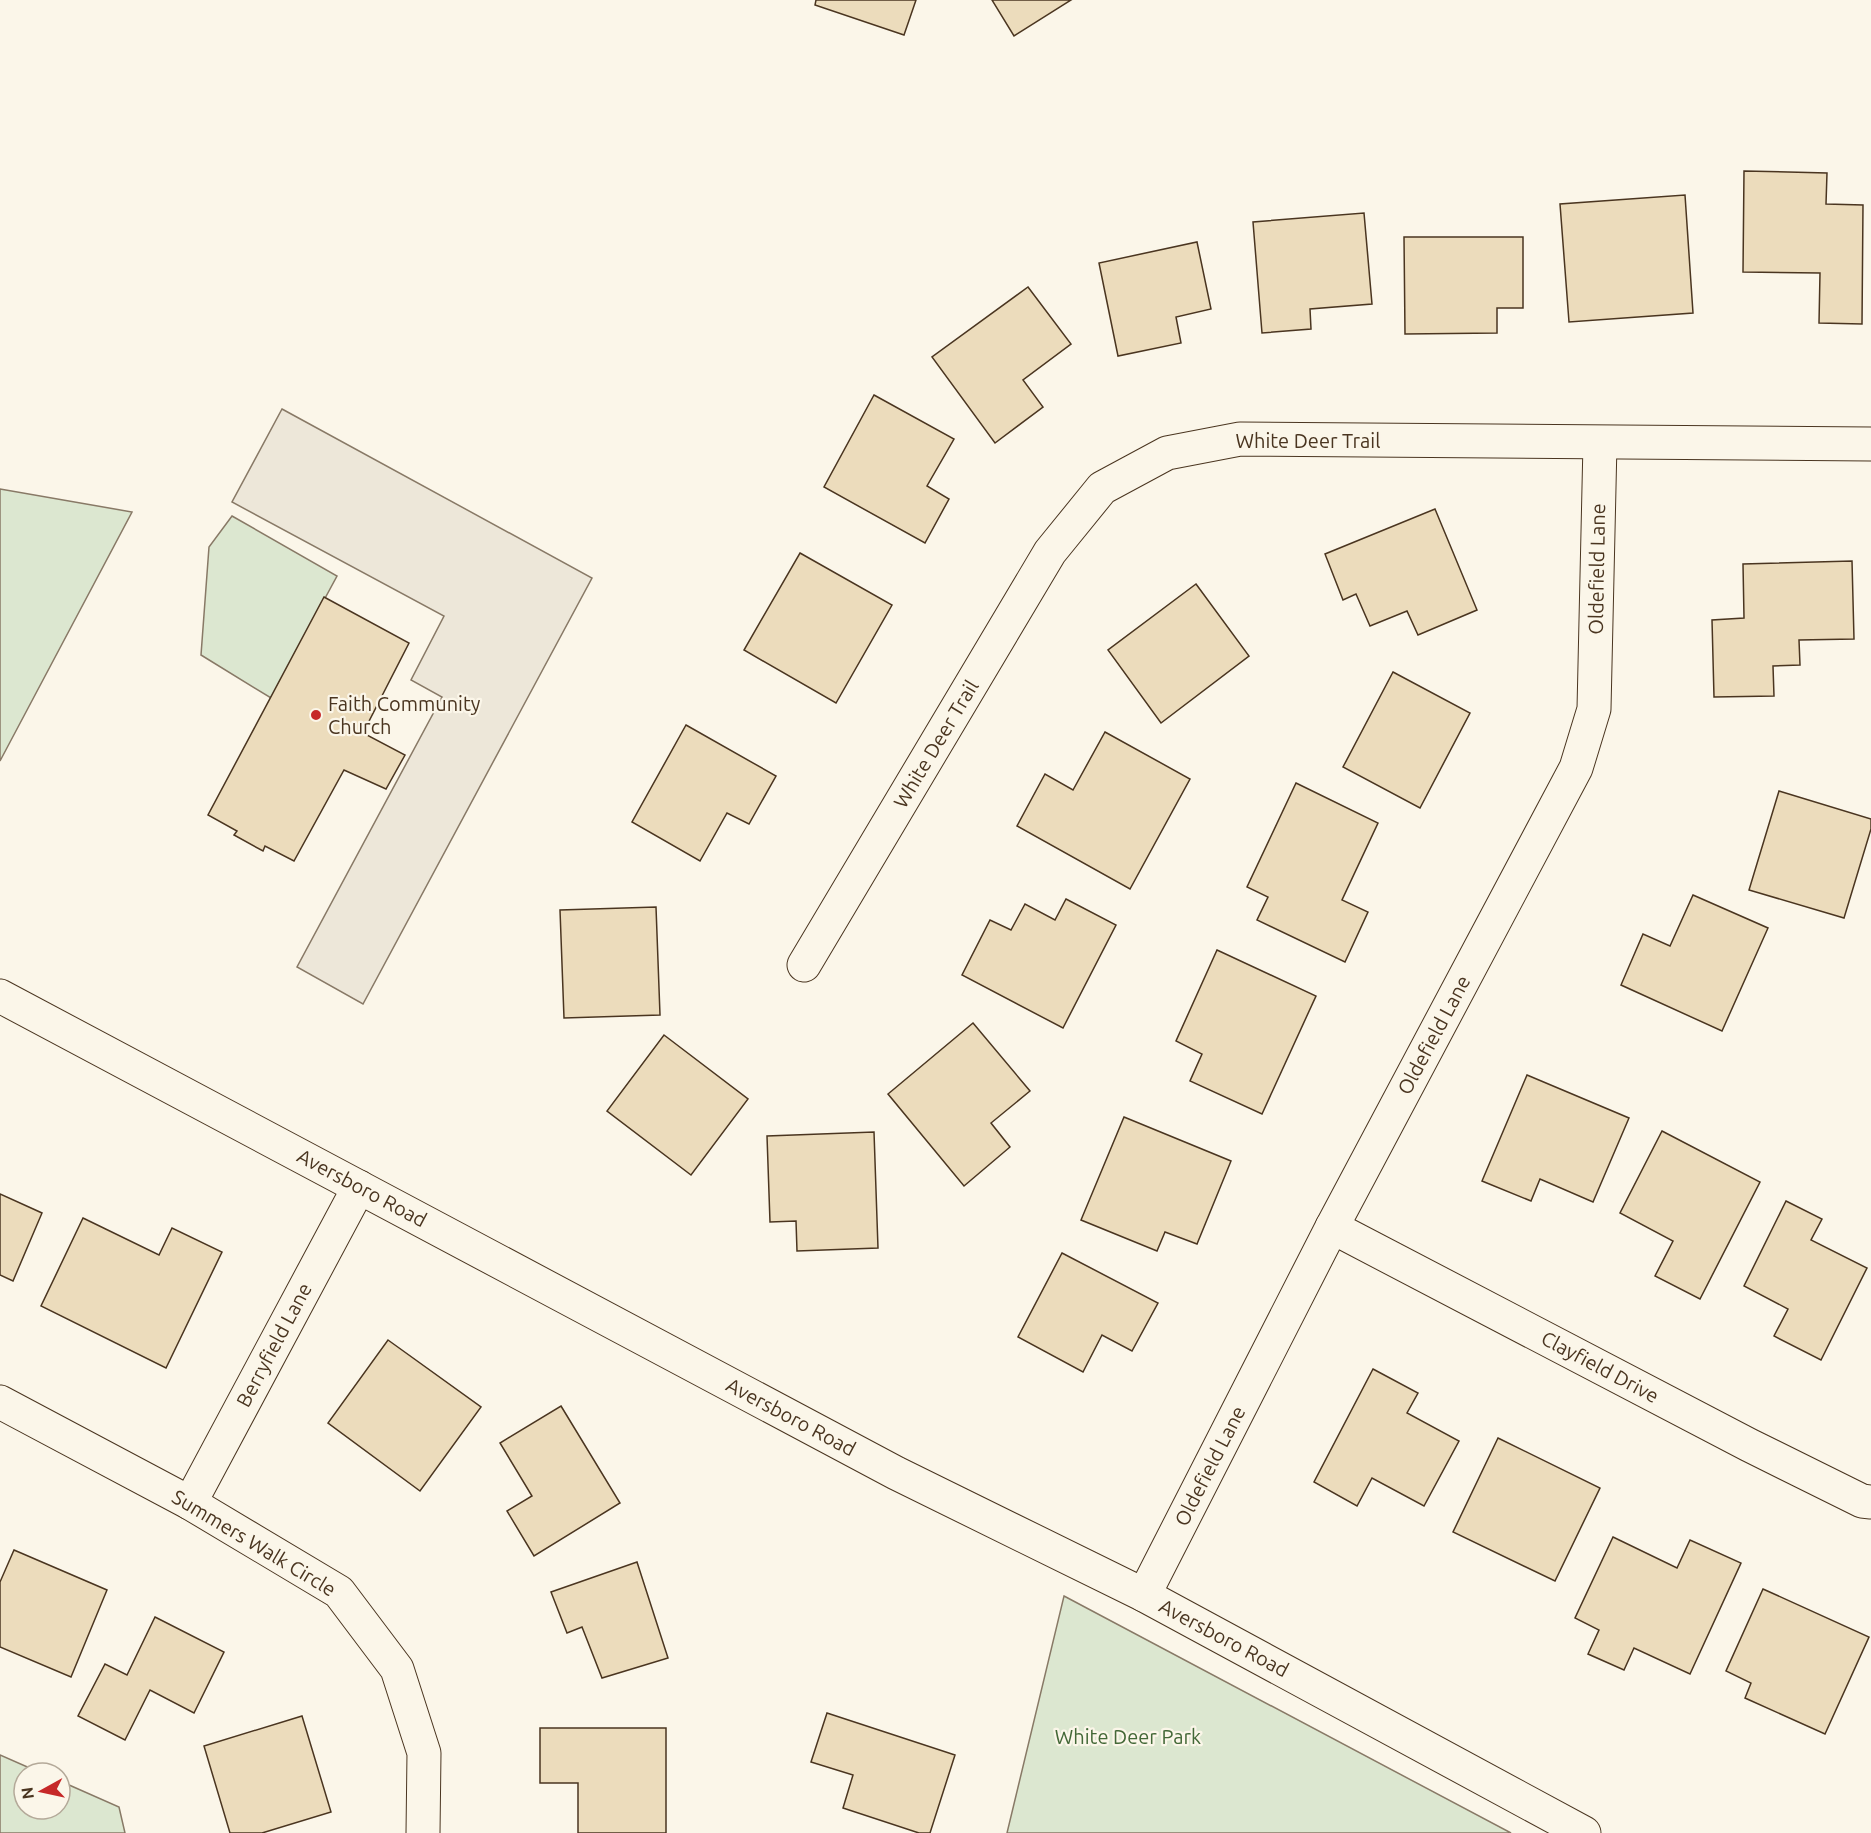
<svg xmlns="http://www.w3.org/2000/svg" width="1871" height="1833" font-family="Ubuntu,sans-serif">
<rect width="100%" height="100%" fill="#fbf6e9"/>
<!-- green -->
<g fill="#dce7d0" stroke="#887966" stroke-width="1.5">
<polygon points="0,489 132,512 0,761"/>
<polygon points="232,516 337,576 271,698 201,655 209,547"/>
<polygon points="1064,1596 1511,1833 1007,1833"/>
<polygon points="0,1755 41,1773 24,1773 24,1809 60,1809 60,1781 119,1807 125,1833 0,1833"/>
</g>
<!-- parking -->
<polygon fill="#ede7d9" stroke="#887966" stroke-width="1.5" points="282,409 592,578 363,1004 297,967 442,697 411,680 444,616 232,502"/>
<!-- building -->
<g fill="#ecdcbc" stroke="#4a3520" stroke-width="1.5">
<polygon points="816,0 916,0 904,35 815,5"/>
<polygon points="992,0 1071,0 1014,36"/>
<polygon points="1744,171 1827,173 1826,204 1863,205 1862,324 1819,323 1820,273 1743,272"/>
<polygon points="1685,195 1693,313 1569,322 1560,204"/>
<polygon points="1364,213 1372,304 1310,309 1311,329 1262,333 1253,222"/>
<polygon points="1404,237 1523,237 1523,308 1497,308 1497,333 1405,334"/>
<polygon points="1197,242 1211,309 1176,317 1181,343 1118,356 1099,263"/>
<polygon points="1028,287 1071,344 1023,380 1043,407 995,443 932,357"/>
<polygon points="874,395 954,439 927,486 949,499 925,543 824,487"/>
<polygon points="1435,509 1477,610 1418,635 1407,611 1370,626 1356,594 1343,600 1325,554"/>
<polygon points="800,553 892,605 836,703 744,650"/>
<polygon points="1852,561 1854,639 1799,640 1800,665 1773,666 1774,696 1714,697 1712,620 1744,618 1743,564"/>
<polygon points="1196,584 1249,656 1161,723 1108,650"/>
<polygon points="324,597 409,643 363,733 405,755 386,789 344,770 294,861 265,846 263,851 234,835 237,831 208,815"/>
<polygon points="1393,672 1470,713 1420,808 1343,767"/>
<polygon points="686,725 776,776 749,824 727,813 700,861 632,822"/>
<polygon points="1105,732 1190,779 1130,889 1017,826 1045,774 1073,790"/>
<polygon points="1296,783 1378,823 1342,900 1368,912 1345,962 1257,920 1268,897 1247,887"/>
<polygon points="1779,791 1871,819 1871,829 1844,918 1749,890"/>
<polygon points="1693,895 1768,928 1722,1031 1621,985 1643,934 1670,946"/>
<polygon points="1066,899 1116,925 1063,1028 962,975 990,920 1011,930 1025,904 1055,920"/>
<polygon points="656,907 660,1015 564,1018 560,910"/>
<polygon points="1217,950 1316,996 1262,1114 1190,1081 1202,1054 1176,1041"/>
<polygon points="973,1023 1030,1091 991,1123 1010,1147 964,1186 888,1094"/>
<polygon points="664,1035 748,1099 691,1175 607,1111"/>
<polygon points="1527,1075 1629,1118 1593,1202 1540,1179 1531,1201 1482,1181"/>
<polygon points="1124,1117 1231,1161 1197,1244 1165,1232 1157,1251 1081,1220"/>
<polygon points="1662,1131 1760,1182 1700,1299 1655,1276 1673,1241 1620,1213"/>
<polygon points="874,1132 878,1248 797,1251 796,1221 770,1222 767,1136"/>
<polygon points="0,1194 42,1213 13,1281 0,1275"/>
<polygon points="1786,1201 1822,1219 1811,1240 1867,1268 1821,1360 1774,1336 1788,1309 1744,1286"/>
<polygon points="83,1218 159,1255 172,1228 222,1252 166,1368 41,1306"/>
<polygon points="1062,1253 1158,1303 1132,1351 1102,1335 1083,1372 1018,1337"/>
<polygon points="388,1340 481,1407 420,1491 328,1423"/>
<polygon points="1373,1369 1418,1393 1407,1413 1459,1441 1424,1506 1372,1478 1357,1506 1314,1482"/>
<polygon points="561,1406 620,1503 534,1556 507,1511 532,1496 500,1443"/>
<polygon points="1498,1438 1600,1488 1555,1581 1453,1532"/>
<polygon points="1613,1537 1677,1568 1690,1540 1741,1563 1690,1674 1634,1648 1624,1670 1588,1654 1599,1630 1575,1618"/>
<polygon points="14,1550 107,1590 71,1677 0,1647 0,1582"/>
<polygon points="637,1562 668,1658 602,1678 582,1627 567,1633 551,1592"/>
<polygon points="1763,1589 1869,1637 1825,1734 1745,1698 1751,1683 1726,1671"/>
<polygon points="155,1617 224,1652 194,1713 150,1690 125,1740 78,1716 105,1664 127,1675"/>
<polygon points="827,1713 955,1755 930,1833 919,1833 843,1808 853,1775 811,1762"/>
<polygon points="302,1716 331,1812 262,1833 230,1833 204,1746"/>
<polygon points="540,1728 666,1728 666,1833 578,1833 578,1783 540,1783"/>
</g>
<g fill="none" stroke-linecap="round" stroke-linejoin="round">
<!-- minor casing -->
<g stroke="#4a3520" stroke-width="35">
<g id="minor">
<polyline points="804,965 1050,552 1102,488 1167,453 1240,439 1871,444"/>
<polyline points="1332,1227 1749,1445 1862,1501 1871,1502"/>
<polyline points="0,1402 190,1503 339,1592 397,1669 424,1753 423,1833"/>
<polyline points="190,1503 359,1187"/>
<polyline points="1144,1595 1332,1227 1576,768 1594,709 1600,443"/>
</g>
</g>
<!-- tertiary casing -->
<g stroke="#4a3520" stroke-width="35">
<polyline id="tertiary" points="0,996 896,1473 1144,1595 1584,1833"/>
</g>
<!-- minor -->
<use href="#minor" stroke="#fbf6e9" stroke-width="33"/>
<!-- tertiary -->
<use href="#tertiary" stroke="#fbf6e9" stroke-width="33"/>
</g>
<!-- markers -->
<circle fill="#c62828" stroke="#fbf6e9" stroke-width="2" cx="316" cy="715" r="6"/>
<g text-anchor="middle" stroke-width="4.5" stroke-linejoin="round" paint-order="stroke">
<!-- street labels -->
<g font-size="20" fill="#4a3520" stroke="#fbf6e9">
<text x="1308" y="448">White Deer Trail</text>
<text transform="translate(1597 569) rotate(-89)" y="7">Oldefield Lane</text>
<text transform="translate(936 744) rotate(-59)" y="7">White Deer Trail</text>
<text transform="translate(1434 1035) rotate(-62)" y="7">Oldefield Lane</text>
<text transform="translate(362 1188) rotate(28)" y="7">Aversboro Road</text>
<text transform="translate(274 1345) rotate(-62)" y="7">Berryfield Lane</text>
<text transform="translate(1600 1367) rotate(28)" y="7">Clayfield Drive</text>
<text transform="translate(791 1417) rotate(28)" y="7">Aversboro Road</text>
<text transform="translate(1210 1466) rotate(-63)" y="7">Oldefield Lane</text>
<text transform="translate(254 1543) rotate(31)" y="7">Summers Walk Circle</text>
<text transform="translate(1224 1638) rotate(28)" y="7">Aversboro Road</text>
</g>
<!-- poi labels -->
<g font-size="20" fill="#4a3520" stroke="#fbf6e9" text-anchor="start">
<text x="328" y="711">Faith Community<tspan x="328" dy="23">Church</tspan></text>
</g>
<!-- park labels -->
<g font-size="20" fill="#436837" stroke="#fbf6e9">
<text x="1128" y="1744">White Deer Park</text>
</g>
</g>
<!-- north arrow -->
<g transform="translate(42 1791) rotate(262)"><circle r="28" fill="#fbf6e9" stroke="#b4a999" stroke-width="1.5"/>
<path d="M0-4.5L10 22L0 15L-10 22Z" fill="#c62828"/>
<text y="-9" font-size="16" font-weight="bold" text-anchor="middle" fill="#4a3520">N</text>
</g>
</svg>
